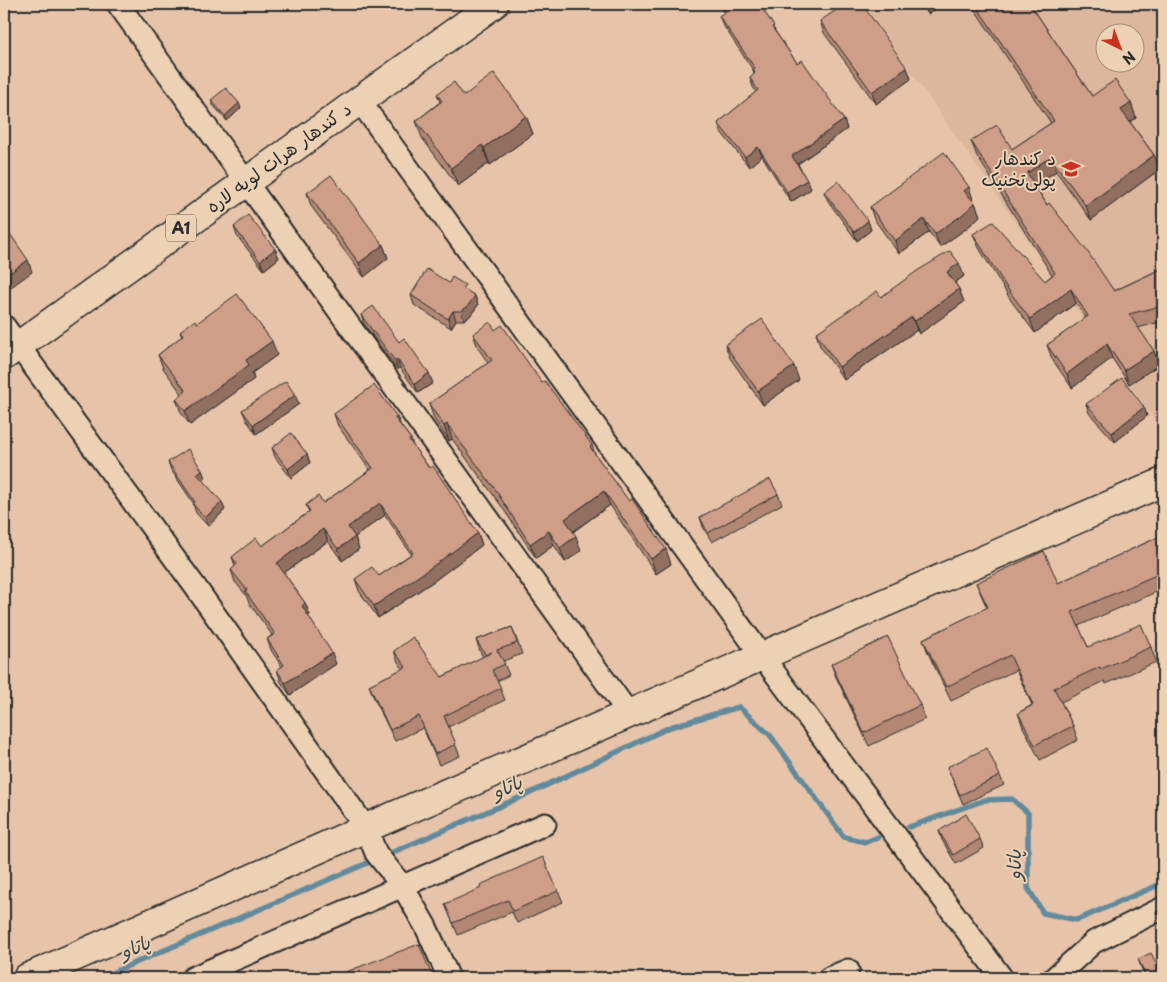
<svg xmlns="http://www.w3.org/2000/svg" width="1167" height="982" font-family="'Playpen Sans','Playpen Sans Arabic',sans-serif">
<rect width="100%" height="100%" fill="#e7c4a9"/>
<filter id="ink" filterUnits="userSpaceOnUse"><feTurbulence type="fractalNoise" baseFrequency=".02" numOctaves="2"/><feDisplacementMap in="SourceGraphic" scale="10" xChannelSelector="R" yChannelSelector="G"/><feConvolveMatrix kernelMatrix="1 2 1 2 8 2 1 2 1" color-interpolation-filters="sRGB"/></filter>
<g filter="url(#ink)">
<!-- built -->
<path fill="#dcb69d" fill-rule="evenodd" d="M864,4H1163V432L1073,305ZM1104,32H1134V62H1104Z"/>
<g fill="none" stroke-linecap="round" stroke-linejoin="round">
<!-- stream -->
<g stroke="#628a9c" stroke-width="5.5">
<polyline points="909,827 985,800 1012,799 1028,813 1028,888 1043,913 1077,920 1163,883"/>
<polyline points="100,978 528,794 670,727 739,707 770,735 844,837 866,842 878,837"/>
</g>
<!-- minor casing -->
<g stroke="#2b2b2b" stroke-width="25">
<g id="minor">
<polyline points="118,4 629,714"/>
<polyline points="359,100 762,656 1002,978"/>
<polyline points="4,326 194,585 366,828 376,853 403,887 426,927 449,978"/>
<polyline points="192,978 545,824"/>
<polyline points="829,978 848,970"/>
<polyline points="1054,978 1094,942 1163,908"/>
</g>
</g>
<!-- major casing -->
<g stroke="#2b2b2b" stroke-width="31">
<g id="major">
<polyline points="4,356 494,4"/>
<polyline points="27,978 366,828 1163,482"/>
</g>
</g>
<!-- minor -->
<use href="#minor" stroke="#edd1b4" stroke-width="21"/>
<!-- major -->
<use href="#major" stroke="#edd1b4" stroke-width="28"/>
</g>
<!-- wall -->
<g fill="#b28875" stroke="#2b2b2b">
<polygon points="717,4 759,4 777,34 797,63 844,120 847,129 798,164 811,189 791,202 762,156 749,167 721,132 718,123 756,92 753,87 750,78 754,74 753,70 723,25 719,16 724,13"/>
<polygon points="922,4 944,4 928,14"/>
<polygon points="971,4 1030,4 1092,96 1131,103 1136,118 1130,122 1154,155 1160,169 1091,220 1056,171 1035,185 1047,205 1114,291 1163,268 1163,321 1138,328 1154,351 1159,365 1129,384 1112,358 1072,388 1052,359 1047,345 1086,318 1076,303 1035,333 1012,302 979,248 973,234 1045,281 1052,275 977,156 971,141 1012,149 1051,123"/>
<polygon points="820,21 907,68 911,79 876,104 824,33"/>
<polygon points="437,94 464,96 526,116 533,134 490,165 489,163 458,186 422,138 416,121 440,102"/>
<polygon points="211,100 241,108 227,121 213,105"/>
<polygon points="824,192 868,221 871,230 857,241 828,201"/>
<polygon points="307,193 383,245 388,258 364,277 311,206"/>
<polygon points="973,199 972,200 975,203 980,216 967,228 940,247 929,232 899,254 874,219 870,207"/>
<polygon points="234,227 275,249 279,258 264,270 237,236"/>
<polygon points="964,276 955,283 959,289 964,302 919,334 917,330 844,380 820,346 816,333 881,297"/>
<polygon points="449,283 467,291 475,296 478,305 470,316 464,320 456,320 451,328 414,305 411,295"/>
<polygon points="361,315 399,342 433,383 418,393 400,368 398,370 364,324"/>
<polygon points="197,323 277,355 252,373 254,379 190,425 181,413 176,399 182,394 163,368 158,355 182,336 180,331"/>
<polygon points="495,330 542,383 592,445 595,454 671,564 656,574 610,505 573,532 581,551 565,562 554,545 536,558 500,504 452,439 449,441 434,419 429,404 488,363 478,348 473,334"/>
<polygon points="725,345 799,380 763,405 730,358"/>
<polygon points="299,404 256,434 246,419 242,410"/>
<polygon points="1086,404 1144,407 1147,416 1115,442 1089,413"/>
<polygon points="334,414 401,426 411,439 413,446 478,533 482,545 434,581 378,618 359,591 355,579 379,576 411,554 385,515 355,537 359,549 342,561 328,541 284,573 305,603 310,615 308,616 336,664 290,695 281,682 277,670 282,667 271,650 267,639 272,635 249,603 246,595 235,582 231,570 235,566 232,557 262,546 309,512 306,505 323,503 370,470 338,426"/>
<polygon points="272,448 307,454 310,463 291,478 275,457"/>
<polygon points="168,462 205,478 202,480 225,510 208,526 196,513 193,504 194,504 171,470"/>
<polygon points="778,494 782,504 712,542 703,527 700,517"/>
<polygon points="1163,535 1163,589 1078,626 1088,647 1151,647 1156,662 1106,684 1105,681 1061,702 1073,726 1078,740 1040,760 1023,727 1018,713 1032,705 1016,670 951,701 928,653 923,639 987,608 976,583 1058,583"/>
<polygon points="512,627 522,654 503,661 509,675 497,681 505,700 448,727 460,756 439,765 423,728 395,741 373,696 369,685 403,669 398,662 394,651 442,677 483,657 480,651 476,640"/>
<polygon points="831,664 920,705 925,719 869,746 836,677"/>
<polygon points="947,767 1000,776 1004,785 963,804"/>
<polygon points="939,831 980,839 984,848 956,864 942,840"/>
<polygon points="558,891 563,902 517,923 512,912 458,935 445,904"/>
<polygon points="1163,908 1163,930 1156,912"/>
<polygon points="1138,959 1163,978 1145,978"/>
</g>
<!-- shaded-wall -->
<g fill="#916f5f" stroke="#2b2b2b">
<polygon points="924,4 944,4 928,14"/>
<polygon points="907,68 911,79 876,104 872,92"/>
<polygon points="239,103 241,108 227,121 225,116"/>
<polygon points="1131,103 1136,118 1126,124 1121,110"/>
<polygon points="526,116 533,134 490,165 484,148"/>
<polygon points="844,120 847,129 796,165 792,156"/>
<polygon points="482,145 489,163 458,186 451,168"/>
<polygon points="758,147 762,156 749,167 745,157"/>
<polygon points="1154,155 1160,169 1091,220 1086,206"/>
<polygon points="1050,157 1056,171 1032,187 1027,173"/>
<polygon points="807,180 811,189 791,202 787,192"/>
<polygon points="969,187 973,199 968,203 964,191"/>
<polygon points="975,203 980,216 967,228 940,247 935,234"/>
<polygon points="924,219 929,232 899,254 895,241"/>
<polygon points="868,221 871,230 857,241 854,232"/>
<polygon points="383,245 388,258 364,277 359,263"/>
<polygon points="275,249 279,258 264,270 260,261"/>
<polygon points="28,260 32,272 7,290 4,282 4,277"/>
<polygon points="959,263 964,276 952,285 947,272"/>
<polygon points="959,289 964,302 919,334 915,321"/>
<polygon points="1071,289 1076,303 1035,333 1030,319"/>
<polygon points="475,296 478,305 470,316 464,320 461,311"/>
<polygon points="453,311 456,320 451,328 448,319"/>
<polygon points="912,317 917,330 844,380 839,367"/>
<polygon points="272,341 277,355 252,373 254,379 190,425 185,411 246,360"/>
<polygon points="1107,344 1112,358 1072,388 1067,374"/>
<polygon points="1154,351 1159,365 1129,384 1124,370"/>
<polygon points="397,359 400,368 398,370 395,361"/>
<polygon points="794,366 799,380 763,405 758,391"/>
<polygon points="429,373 433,383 418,393 415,384"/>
<polygon points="295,395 299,404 256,434 253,425"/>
<polygon points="1144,407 1147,416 1115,442 1112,433"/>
<polygon points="397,417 402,428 395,418"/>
<polygon points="447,424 452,439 449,441 444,426"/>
<polygon points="307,454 310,463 291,478 288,469"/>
<polygon points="202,470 205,478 200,482 197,474"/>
<polygon points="604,491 610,505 571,533 565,519"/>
<polygon points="222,502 225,510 208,526 205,518"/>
<polygon points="380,503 385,515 352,539 348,527"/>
<polygon points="323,529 328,541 281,575 277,563"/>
<polygon points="549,531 554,545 536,558 530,544"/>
<polygon points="478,533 482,545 434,581 378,618 374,606"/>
<polygon points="576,536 581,551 565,562 560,548"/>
<polygon points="355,537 359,549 342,561 338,549"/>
<polygon points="666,549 671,564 656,574 651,559"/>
<polygon points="305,603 310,615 306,618 302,606"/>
<polygon points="332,653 336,664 290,695 285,683"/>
</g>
<!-- building -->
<g fill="#cf9e88" stroke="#2b2b2b">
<polygon points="720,4 759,4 774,26 772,27 797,63 802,60 844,120 792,156 807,180 787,192 758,147 745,157 718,123 758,90 750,78 755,73 753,70 755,68 719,16 726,11"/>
<polygon points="845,4 862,4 907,68 872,92 820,21"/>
<polygon points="975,4 1030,4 1092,96 1115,80 1131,103 1121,110 1154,155 1086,206 1050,157 1027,173 1047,205 1049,203 1087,251 1114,291 1163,268 1163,311 1161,306 1129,314 1154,351 1124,370 1107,344 1067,374 1047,345 1088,316 1071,289 1030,319 1007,288 973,234 993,222 1045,281 1055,273 971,141 997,125 1012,149 1054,121"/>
<polygon points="494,73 526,116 484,148 482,145 451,168 416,121 442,101 437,94 454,82 464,96"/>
<polygon points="226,88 239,103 225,116 211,100"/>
<polygon points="944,152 969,187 964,191 975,203 962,215 935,234 924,219 895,241 870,207"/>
<polygon points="331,175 383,245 359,263 307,193"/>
<polygon points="838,181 868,221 854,232 824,192"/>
<polygon points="248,215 275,249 260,261 234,227"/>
<polygon points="4,225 28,260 4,277"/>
<polygon points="950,251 959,263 947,272 959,289 915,321 912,317 839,367 816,333 877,291 881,297 917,271"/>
<polygon points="427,269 449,283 452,277 465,285 463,288 475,296 467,307 461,311 453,311 448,319 411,295"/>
<polygon points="237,294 272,341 246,360 249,365 185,411 176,399 186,391 158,355 183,335 180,331 195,320 197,323"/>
<polygon points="373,306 399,342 404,338 429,373 415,384 397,359 395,361 361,315"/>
<polygon points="762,319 794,366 758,391 725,345"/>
<polygon points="490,322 495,330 502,325 542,383 545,381 592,445 590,447 629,501 632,499 666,549 651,559 604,491 565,519 576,536 560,548 549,531 530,544 495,489 447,424 444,426 429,404 492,360 473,334"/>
<polygon points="1122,378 1144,407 1112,433 1086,404"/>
<polygon points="286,381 295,395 253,425 242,410"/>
<polygon points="374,385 397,417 395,418 411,439 409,440 429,468 433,466 478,533 429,569 374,606 355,579 372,567 379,576 413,553 380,503 348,527 355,537 338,549 323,529 277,563 305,603 302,606 332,653 285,683 277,670 284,665 267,639 275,634 245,591 247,590 231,570 237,564 232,557 256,538 262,546 310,511 306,505 318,496 323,503 373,468 334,414"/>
<polygon points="291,433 307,454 288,469 272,448"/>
<polygon points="188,449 202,470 197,474 222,502 205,518 193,504 195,502 168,462"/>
<polygon points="770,479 778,494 708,533 700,517"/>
<polygon points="1163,535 1163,572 1072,612 1088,647 1141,624 1151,647 1101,669 1100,667 1054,688 1073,726 1035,745 1018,713 1033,705 1010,655 946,687 923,639 988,607 976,583 1044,551 1058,583"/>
<polygon points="512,627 517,643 497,650 505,664 492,670 501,688 444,716 456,744 435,754 419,716 390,730 369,685 406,667 394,651 413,637 442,677 492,652 486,655 476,640"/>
<polygon points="888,637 920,705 864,733 831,664"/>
<polygon points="987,748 1000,776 960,795 947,767"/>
<polygon points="966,814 980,839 953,855 939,831"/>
<polygon points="543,857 558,891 513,911 508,900 453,923 445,904 481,888 480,885"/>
<polygon points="1163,908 1163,927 1156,912"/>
<polygon points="419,944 433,978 331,978 351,970"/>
<polygon points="1151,953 1163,977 1163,978 1147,978 1138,959"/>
</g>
</g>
<!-- icons -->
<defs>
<g id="university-bare" transform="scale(1.5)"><path d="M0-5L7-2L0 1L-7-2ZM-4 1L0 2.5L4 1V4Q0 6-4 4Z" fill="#c8321e" stroke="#edd1b4" stroke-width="2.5" paint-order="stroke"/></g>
</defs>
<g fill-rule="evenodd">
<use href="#university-bare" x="1071" y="169"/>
</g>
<g text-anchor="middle" stroke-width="4" stroke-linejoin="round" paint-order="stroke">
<!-- shield labels -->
<rect fill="#edd1b4" stroke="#655d54" stroke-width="1" x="166" y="214.5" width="30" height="27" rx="4"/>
<g font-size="16" font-weight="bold" fill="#2b2b2b">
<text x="181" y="234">A1</text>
</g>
<!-- street labels -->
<g font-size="18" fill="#2b2b2b" stroke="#edd1b4">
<text transform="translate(279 158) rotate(-36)" y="6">د کندهار هرات لویه لاره</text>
</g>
<!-- poi labels -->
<g font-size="18" fill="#2b2b2b" stroke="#edd1b4" text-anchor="end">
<text x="1056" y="165">د کندهار<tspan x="1056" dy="21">پولی‌تخنیک</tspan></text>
</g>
<!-- water labels -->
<g font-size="19" font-style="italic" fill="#394347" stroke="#edd1b4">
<text transform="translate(507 787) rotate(-24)" y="7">پاتاو</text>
<text transform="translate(1014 865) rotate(-91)" y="7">پاتاو</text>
<text transform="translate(135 947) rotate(-23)" y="7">پاتاو</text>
</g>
</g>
<!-- margin -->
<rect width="1167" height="982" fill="none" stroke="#edd1b4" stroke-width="20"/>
<rect x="10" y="10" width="1147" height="962" fill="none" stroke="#2b2b2b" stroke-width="2" filter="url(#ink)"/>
<!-- north arrow -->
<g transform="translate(1120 48) rotate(138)"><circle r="24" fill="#edd1b4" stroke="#9f8f7d"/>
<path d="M0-4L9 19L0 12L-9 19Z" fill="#c8321e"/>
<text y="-8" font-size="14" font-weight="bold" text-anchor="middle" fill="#2b2b2b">N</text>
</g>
</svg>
